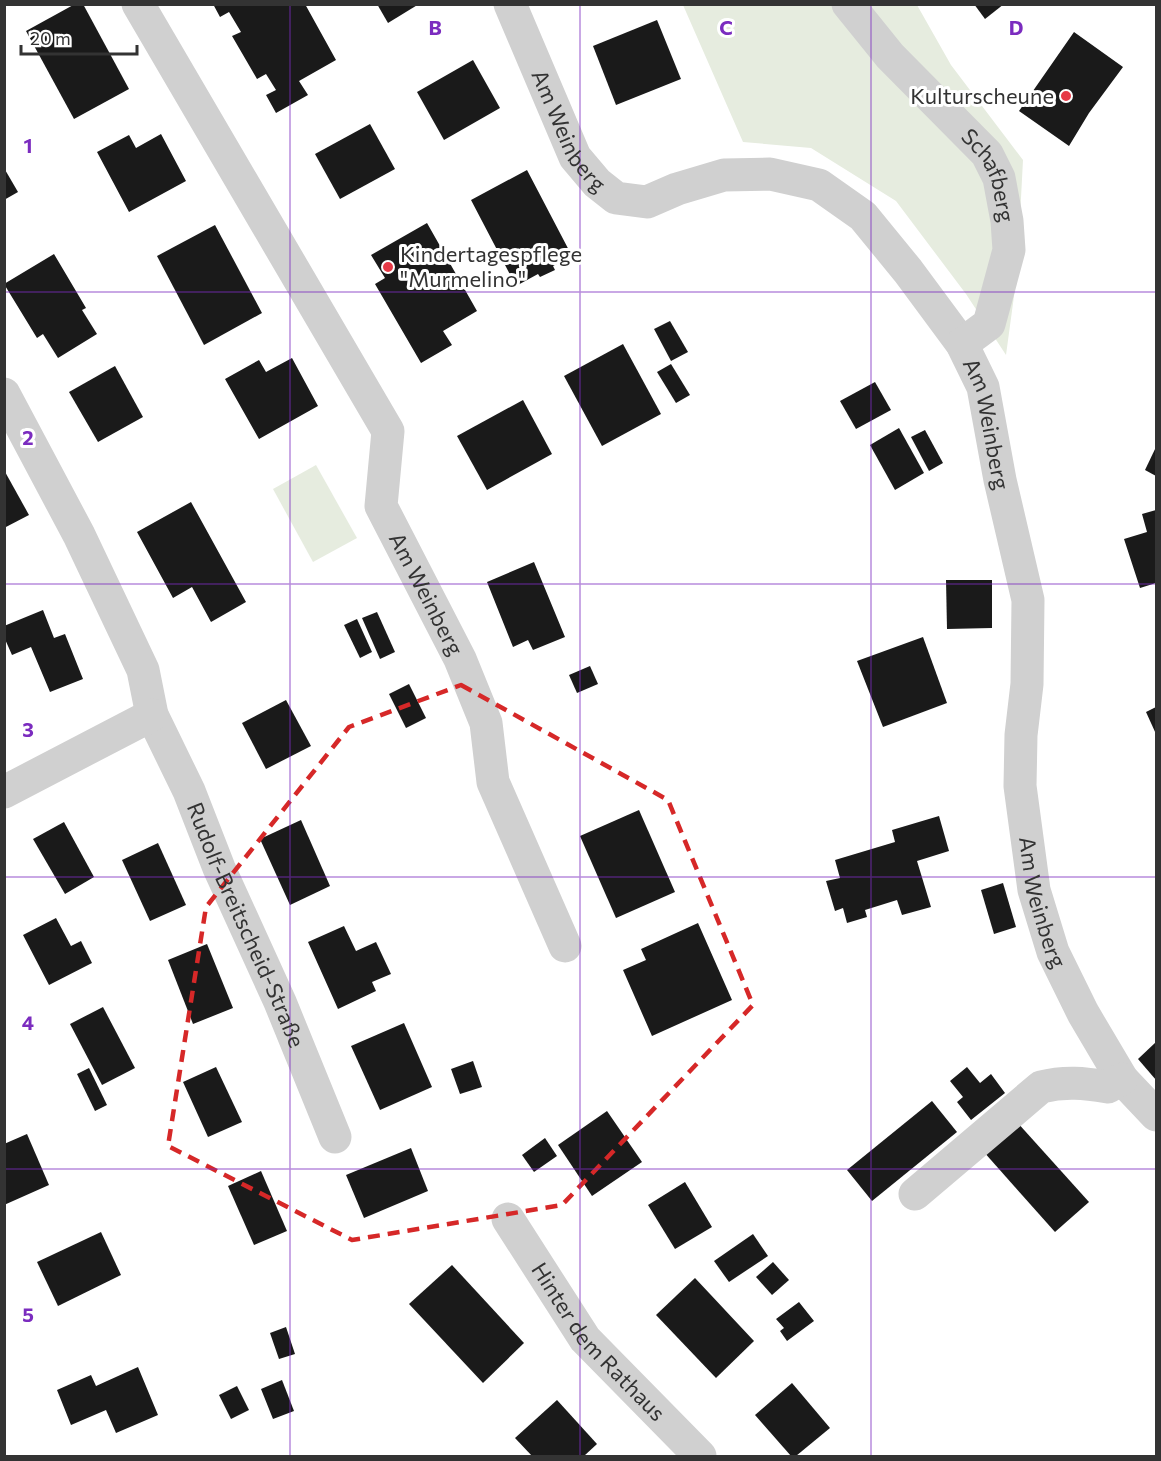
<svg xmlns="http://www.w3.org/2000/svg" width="1161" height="1461" font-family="Commissioner,sans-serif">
<rect width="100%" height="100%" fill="#fff"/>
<!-- green -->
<g fill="#e6ecdf">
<polygon points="683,5 917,5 951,65 1023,160 1017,274 1006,355 966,294 896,201 811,148 743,142"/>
<polygon points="316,465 357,538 313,562 273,489"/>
</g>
<!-- building -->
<g fill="#1a1a1a">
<polygon points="75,4 83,4 129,89 74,119 26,31"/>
<polygon points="213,4 305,4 336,60 299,81 308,95 276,113 266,95 276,90 266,74 257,79 232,36 241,32 229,12 220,17"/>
<polygon points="377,4 419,4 388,23"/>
<polygon points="974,4 1004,4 985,19"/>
<polygon points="657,20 681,79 616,105 593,46"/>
<polygon points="1074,32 1123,67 1089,113 1069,146 1019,111"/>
<polygon points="473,60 500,108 444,140 417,92"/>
<polygon points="370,124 395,169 340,199 315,154"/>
<polygon points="161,134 186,181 129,212 97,152 129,135 136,148"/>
<polygon points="4,168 18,192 4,200"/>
<polygon points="527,170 572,256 553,266 555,270 540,277 538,274 516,286 471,200"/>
<polygon points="427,223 477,311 443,331 452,345 421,363 375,284 385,278 371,255"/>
<polygon points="215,225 262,313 204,345 157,256"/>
<polygon points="54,254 86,308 82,310 97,334 58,358 43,334 37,338 4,284"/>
<polygon points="670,321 688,352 671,361 654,329"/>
<polygon points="623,344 661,414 602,446 564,376"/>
<polygon points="292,358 318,406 259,439 225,379 259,360 266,372"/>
<polygon points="671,364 690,395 676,403 657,372"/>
<polygon points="115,366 143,417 98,442 69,392"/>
<polygon points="875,382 891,410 856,429 840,401"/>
<polygon points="523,400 552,454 487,490 457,436"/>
<polygon points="899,428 924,473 895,490 870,445"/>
<polygon points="925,430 943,463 929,471 911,437"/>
<polygon points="1156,447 1156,476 1145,470"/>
<polygon points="4,470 29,515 4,528"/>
<polygon points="191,502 246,602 211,622 192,587 173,598 137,532"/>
<polygon points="1156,510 1156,583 1140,588 1124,539 1147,532 1142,514"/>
<polygon points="534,562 565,637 533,650 528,640 513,647 487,582"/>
<polygon points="946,580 992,580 992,628 947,629"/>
<polygon points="43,610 54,638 65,634 83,679 50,692 31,647 12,655 4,637 4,626"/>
<polygon points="377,612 395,652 380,659 362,618"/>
<polygon points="357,619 372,652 360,658 344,625"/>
<polygon points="923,637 947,703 883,727 857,661"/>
<polygon points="590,666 598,684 577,693 569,675"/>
<polygon points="409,684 426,718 406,728 389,694"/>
<polygon points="286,700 311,746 266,769 242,723"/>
<polygon points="1156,707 1156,734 1146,712"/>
<polygon points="639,810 675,892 616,918 580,836"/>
<polygon points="939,816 949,851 917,861 931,907 902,915 897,900 865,910 867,917 847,923 843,908 835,911 826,881 840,878 835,860 895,842 892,830"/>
<polygon points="301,820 330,886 290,905 260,839"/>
<polygon points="64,822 94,877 65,894 33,839"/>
<polygon points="158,843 186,905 150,921 122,860"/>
<polygon points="1003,883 1016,927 994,934 981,890"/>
<polygon points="56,918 71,946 81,941 92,963 49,985 23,935"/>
<polygon points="698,923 732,1000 652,1036 623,970 646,960 641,949"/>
<polygon points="344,926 356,951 376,942 391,974 372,982 376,991 338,1009 308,942"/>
<polygon points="207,944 233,1008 193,1024 168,960"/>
<polygon points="103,1007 135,1068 102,1085 70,1024"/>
<polygon points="404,1023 432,1087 380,1110 351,1046"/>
<polygon points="1156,1042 1156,1080 1138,1059"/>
<polygon points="473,1061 482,1087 460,1094 451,1069"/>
<polygon points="216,1067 242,1122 208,1137 183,1082"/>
<polygon points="967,1067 980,1083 991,1074 1005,1093 971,1120 957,1102 963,1097 950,1081"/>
<polygon points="89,1068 107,1105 95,1111 77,1074"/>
<polygon points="932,1101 957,1132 872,1201 847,1170"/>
<polygon points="607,1111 642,1162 592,1196 558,1145"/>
<polygon points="1016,1121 1089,1202 1055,1232 983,1151"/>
<polygon points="27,1134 49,1185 4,1205 4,1144"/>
<polygon points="545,1138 557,1156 534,1172 522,1155"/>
<polygon points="411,1148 428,1191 364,1218 346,1175"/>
<polygon points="261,1171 287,1231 254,1245 228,1186"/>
<polygon points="685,1182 712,1227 675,1249 648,1205"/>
<polygon points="101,1232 121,1275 58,1306 37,1262"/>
<polygon points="753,1234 768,1256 729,1282 714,1261"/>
<polygon points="773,1262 789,1280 772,1295 756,1277"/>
<polygon points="452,1265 524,1343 483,1383 409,1304"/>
<polygon points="695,1278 754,1341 716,1378 656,1315"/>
<polygon points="799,1302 814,1321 787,1341 780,1331 784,1328 776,1319"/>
<polygon points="286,1327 295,1354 279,1359 270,1333"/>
<polygon points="138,1367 158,1415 116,1433 106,1410 71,1425 57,1390 91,1375 96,1386"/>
<polygon points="282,1380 294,1411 273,1419 261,1389"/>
<polygon points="792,1383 830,1428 796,1456 791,1456 755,1415"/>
<polygon points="237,1386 249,1410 231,1419 219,1395"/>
<polygon points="557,1400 597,1444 584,1456 532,1456 515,1438"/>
</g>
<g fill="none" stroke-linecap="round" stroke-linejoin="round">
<!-- minor -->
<g stroke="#d0d0d0" stroke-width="33">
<path id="s1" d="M138,4L388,431L381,506L460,659L486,723L493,782L565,946"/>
<path id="s2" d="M510,4L575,157L597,183L616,198L647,202L677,189L724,175L770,174L819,185L863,216L908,271L962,344L983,387L1000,480L1028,600L1027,684L1021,735L1020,786L1034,890L1053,952L1083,1013L1122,1079L1156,1115"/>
<path id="s3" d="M848,4L890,56L987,154L999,178L1007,221L1009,250L989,324L962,344"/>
<path id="s4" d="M4,394L79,535L143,670L152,715L189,791L219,868L280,1002L335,1137"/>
<polyline points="4,792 152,715"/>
<path d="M915,1194L1041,1087C1065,1081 1084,1083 1108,1087L1122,1079"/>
<path id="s5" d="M508,1219L585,1339L700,1456"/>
</g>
</g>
<!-- marked area -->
<path fill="none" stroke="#d62828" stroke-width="4.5" stroke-dasharray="12 8" stroke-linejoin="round" d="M461,685L668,800L753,1005L562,1205L352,1240L168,1146L206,907L349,727Z"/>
<!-- grid -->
<path fill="none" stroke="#7b2cbf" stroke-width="1.5" stroke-opacity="0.55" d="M290,4V1456M580,4V1456M871,4V1456M4,292H1156M4,584H1156M4,877H1156M4,1169H1156"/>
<!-- markers -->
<g fill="#e63946" stroke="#fff" stroke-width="2">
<circle cx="1066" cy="96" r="6"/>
<circle cx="388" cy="267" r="6"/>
</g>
<g text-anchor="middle" stroke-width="6" stroke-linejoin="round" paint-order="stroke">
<!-- poi labels -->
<g font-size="22" fill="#333" stroke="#fff" text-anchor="end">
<text x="1054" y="104">Kulturscheune</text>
<text x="400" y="262" text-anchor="start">Kindertagespflege<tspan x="400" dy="25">"Murmelino"</tspan></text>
</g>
<!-- street labels -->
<g font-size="22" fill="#333" stroke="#fff">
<text dy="8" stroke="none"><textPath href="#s2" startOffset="140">Am Weinberg</textPath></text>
<text dy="8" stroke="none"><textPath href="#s3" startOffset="225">Schafberg</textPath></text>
<text dy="8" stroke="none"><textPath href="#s2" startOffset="734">Am Weinberg</textPath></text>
<text dy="8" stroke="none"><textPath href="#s1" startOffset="669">Am Weinberg</textPath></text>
<text dy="8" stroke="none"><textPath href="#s2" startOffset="1220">Am Weinberg</textPath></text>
<text dy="8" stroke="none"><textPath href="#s4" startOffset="585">Rudolf-Breitscheid-Straße</textPath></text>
<text dy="8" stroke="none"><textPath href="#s5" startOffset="153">Hinter dem Rathaus</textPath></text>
</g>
</g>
<g font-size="20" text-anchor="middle" font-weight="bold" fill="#7b2cbf" stroke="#fff" stroke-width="6" stroke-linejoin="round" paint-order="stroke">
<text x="435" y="35">B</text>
<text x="726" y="35">C</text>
<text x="1016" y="35">D</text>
<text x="28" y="153">1</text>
<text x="28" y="445">2</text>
<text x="28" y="737">3</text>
<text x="28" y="1030">4</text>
<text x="28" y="1322">5</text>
</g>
<!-- border -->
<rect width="1161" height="1461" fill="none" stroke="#333333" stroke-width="12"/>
<!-- scale -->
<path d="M21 45v9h116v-9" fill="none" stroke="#333333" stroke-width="3"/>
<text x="30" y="45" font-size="18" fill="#333333" stroke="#ffffff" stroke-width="4.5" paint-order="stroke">20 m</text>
</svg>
